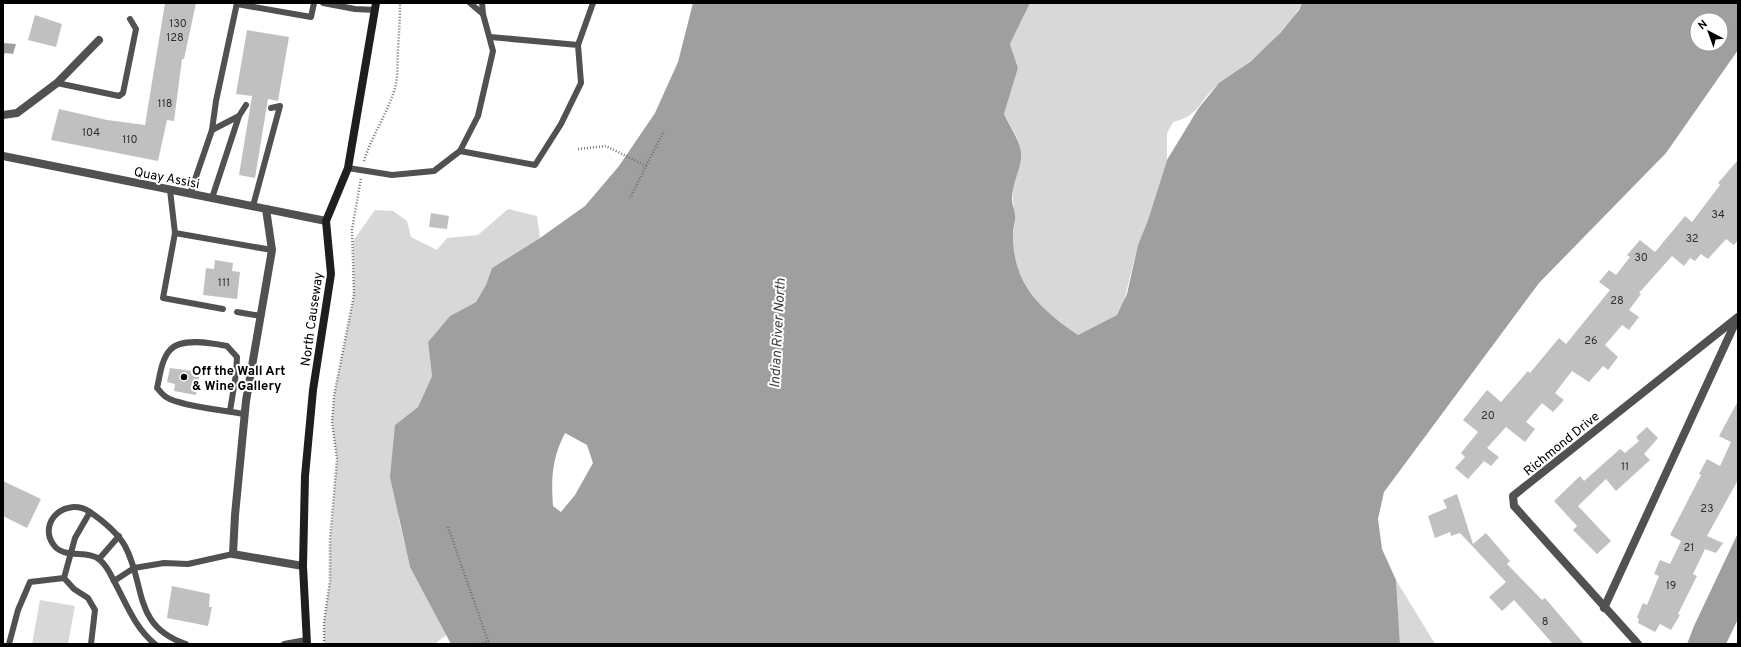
<svg xmlns="http://www.w3.org/2000/svg" width="1741" height="647" font-family="Overpass,sans-serif">
<rect width="100%" height="100%" fill="#fff"/>
<!-- green -->
<g fill="#d8d8d8">
<path d="M1030,3H1302C1294,21 1258,56 1242,68C1234,74 1226,78 1219,84C1199,99 1202,115 1173,122L1167,133V160L1148,220L1138,245L1123,305L1117,315L1078,335C1061,321 1042,312 1029,294C1018,278 1013,252 1013,233C1013,229 1015,225 1015,221C1015,206 1010,194 1014,179C1018,166 1022,161 1020,147C1018,136 1009,124 1004,114L1018,68L1010,44Z"/>
<polygon points="508,209 537,216 540,238 492,268 486,286 476,302 450,316 428,342 432,376 418,407 395,425 399,520 410,567 441,623 450,632 436,643 324,644 324,622 330,581 330,546 337,459 332,422 334,396 354,295 353,241 375,210 393,211 407,221 411,237 437,250 447,238 478,235"/>
<polygon points="1396,580 1435,644 1400,644"/>
<polygon points="40,600 75,606 68,644 32,644"/>
</g>
<!-- water -->
<g fill="#9f9f9f" fill-rule="evenodd">
<path d="M693,3H1030L1010,44L1018,68L1004,114C1010,128 1023,143 1021,159C1019,173 1012,184 1012,200C1012,205 1015,210 1015,215C1016,221 1013,227 1013,233C1013,285 1038,307 1078,335L1117,315L1127,294L1138,245L1148,220L1167,160L1198,109L1219,83L1250,62L1281,32L1299,10L1302,3H1738V50L1666,153L1539,283L1384,492L1378,519L1382,549L1396,580L1400,644H451L410,567L390,477L395,425L418,407L432,376L428,342L450,316L476,302L486,285L492,268L540,238L585,206L619,166L655,113L678,62ZM1697,20H1721V44H1697ZM565,433L587,445L593,463L575,495L561,512L553,506C551,478 552,458 565,433Z"/>
<polygon points="3,43 16,44 13,54 5,53 3,57"/>
<polygon points="1738,533 1738,619 1726,644 1687,644 1694,626"/>
</g>
<!-- building -->
<g fill="#c0c0c0">
<polygon points="165,3 196,3 184,59 182,59 174,121 167,120 158,161 51,140 59,109 107,120 145,125"/>
<polygon points="35,15 62,24 56,47 28,40"/>
<polygon points="247,30 289,37 278,101 268,99 255,178 239,175 252,96 236,94"/>
<polygon points="1738,160 1738,240 1734,245 1726,239 1708,259 1701,254 1695,261 1690,258 1684,266 1672,256 1639,293 1641,294 1629,310 1639,317 1629,330 1622,325 1605,345 1618,357 1608,370 1603,366 1589,382 1572,371 1555,393 1564,400 1553,412 1542,403 1526,422 1535,429 1525,442 1506,427 1487,448 1499,457 1491,466 1484,461 1468,479 1455,468 1465,457 1461,453 1478,432 1463,420 1487,390 1501,402 1528,371 1530,373 1559,338 1566,344 1610,290 1599,282 1609,270 1616,275 1630,257 1627,255 1640,240 1655,252 1685,216 1692,222 1720,185 1718,183"/>
<polygon points="431,213 449,216 447,229 429,227"/>
<polygon points="215,260 233,263 232,271 240,272 237,299 203,295 206,268 214,269"/>
<polygon points="170,368 200,372 196,395 174,391 175,384 167,382"/>
<polygon points="1738,401 1738,480 1707,536 1723,543 1716,553 1705,549 1693,574 1697,576 1678,614 1680,615 1671,630 1660,624 1655,632 1638,623 1639,619 1637,617 1643,603 1647,605 1659,576 1654,574 1660,560 1670,564 1681,541 1670,535 1701,475 1699,474 1707,459 1720,466 1731,442 1719,436"/>
<polygon points="1647,427 1658,438 1644,454 1650,460 1616,491 1606,479 1578,506 1611,541 1597,554 1573,530 1577,526 1554,501 1580,476 1584,481 1620,449 1625,453 1639,441 1636,437"/>
<polygon points="3,481 41,499 27,528 3,516"/>
<polygon points="1457,494 1473,544 1486,533 1510,561 1507,564 1542,600 1545,598 1584,644 1553,644 1514,600 1502,611 1489,597 1506,582 1460,533 1451,536 1450,532 1435,538 1428,516 1447,508 1443,500"/>
<polygon points="172,586 210,594 209,607 212,607 208,626 167,618"/>
</g>
<g fill="none" stroke-linecap="round" stroke-linejoin="round">
<!-- path -->
<g stroke="#737373" stroke-width="2.5" stroke-dasharray="1 2" stroke-linecap="butt">
<polyline points="578,149 606,146 646,166 630,198"/>
<path d="M364,161C371,138 385,117 393,94C399,79 397,64 398,49C399,33 400,19 400,3"/>
<polyline points="646,166 664,131"/>
<polyline points="448,527 488,641 480,644"/>
<polyline points="324,644 324,622 330,581 330,539 337,459 332,422 334,396 354,295 352,230 361,178"/>
</g>
<!-- service -->
<g stroke="#515151" stroke-width="6">
<polyline points="323,3 355,9 375,10"/>
<polyline points="482,3 483,14"/>
<polyline points="237,4 311,17 314,3"/>
<polyline points="578,45 593,3"/>
<polyline points="57,83 119,96 123,93 136,29 130,19"/>
<polyline points="212,130 239,116 246,105"/>
<polyline points="460,151 535,165 561,124 581,83 578,45 490,37"/>
<polyline points="348,168 392,175 434,171 460,151 478,116 493,51 483,14 470,3"/>
<polyline points="170,190 175,233 163,298 223,309"/>
<polyline points="190,194 212,130 216,101 237,3"/>
<polyline points="212,198 239,116"/>
<polyline points="253,206 280,106 271,108"/>
<polyline points="175,233 272,250"/>
<polyline points="237,312 261,316"/>
<path d="M230,411L236,374L237,357L227,346C212,343 181,337 170,350C161,360 160,376 157,388C160,391 163,395 166,397C179,406 228,411 245,414"/>
<path d="M90,512C66,496 38,522 53,544C63,560 88,549 100,560C107,566 110,573 114,581C126,603 135,628 155,644"/>
<polyline points="99,559 119,536"/>
<polyline points="114,581 134,568 164,563 188,564 233,554"/>
<polyline points="9,644 18,610 30,582 64,578"/>
<path d="M91,644L95,610L88,598L74,589L64,578L75,538L90,512C103,521 117,532 125,546C146,585 132,626 186,644"/>
<polyline points="284,644 306,640"/>
</g>
<!-- minor -->
<g stroke="#515151" stroke-width="8">
<polyline points="3,115 17,113 57,83 99,40"/>
<polyline points="3,156 326,221"/>
<polyline points="266,209 272,250 246,401 235,515 233,554 303,566"/>
<polyline points="1604,608 1737,319"/>
<polyline points="1638,644 1514,506 1513,496 1738,317"/>
</g>
<!-- secondary -->
<polyline stroke="#1e1e1e" stroke-width="8" points="307,644 303,566 305,476 313,390 331,274 326,221 348,168 376,3"/>
</g>
<!-- markers -->
<circle fill="#000" stroke="#fff" stroke-width="1.5" cx="184" cy="377" r="4"/>
<g text-anchor="middle" stroke-width="4" stroke-linejoin="round" paint-order="stroke">
<!-- number labels -->
<g font-size="11" fill="#303030">
<text x="178" y="27">130</text>
<text x="175" y="41">128</text>
<text x="165" y="107">118</text>
<text x="91" y="136">104</text>
<text x="130" y="143">110</text>
<text x="1718" y="218">34</text>
<text x="1692" y="242">32</text>
<text x="1641" y="261">30</text>
<text x="224" y="286">111</text>
<text x="1617" y="304">28</text>
<text x="1591" y="344">26</text>
<text x="1488" y="419">20</text>
<text x="1625" y="470">11</text>
<text x="1707" y="512">23</text>
<text x="1689" y="551">21</text>
<text x="1671" y="589">19</text>
<text x="1545" y="625">8</text>
</g>
<!-- street labels -->
<g font-size="13" fill="#000" stroke="#fff">
<text transform="translate(167 177) rotate(11)" y="5">Quay Assisi</text>
<text transform="translate(311 319) rotate(-82)" y="5">North Causeway</text>
<text transform="translate(1561 443) rotate(-39)" y="5">Richmond Drive</text>
</g>
<!-- poi labels -->
<g font-size="13" font-weight="bold" fill="#000" stroke="#fff" text-anchor="start">
<text x="192" y="375">Off the Wall Art<tspan x="192" dy="15">&amp; Wine Gallery</tspan></text>
</g>
<!-- water labels -->
<g font-size="14" font-style="italic" fill="#404040" stroke="#fff">
<text transform="translate(777 333) rotate(-87)" y="5">Indian River North</text>
</g>
</g>
<!-- border -->
<rect width="1741" height="647" fill="none" stroke="#000000" stroke-width="8"/>
<!-- north arrow -->
<g transform="translate(1709 32) rotate(319)"><circle r="19" fill="#ffffff" stroke="#999999"/>
<path d="M0-3L7 15L0 10L-7 15Z" fill="#000000"/>
<text y="-6" font-size="11" font-weight="bold" text-anchor="middle" fill="#000000">N</text>
</g>
</svg>
